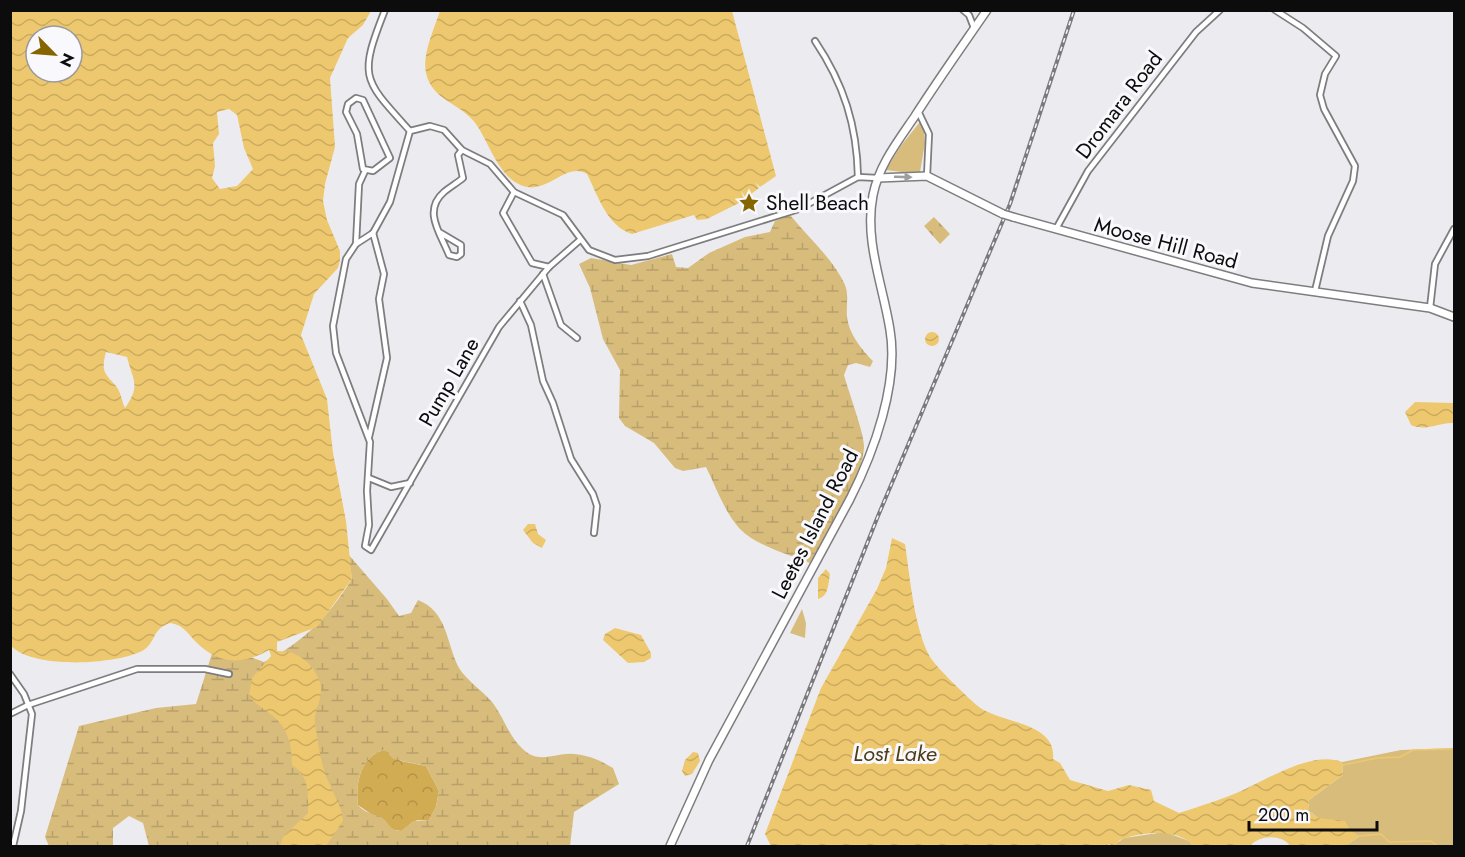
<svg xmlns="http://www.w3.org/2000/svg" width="1465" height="857" font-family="Jost,sans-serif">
<defs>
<pattern id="forest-crowns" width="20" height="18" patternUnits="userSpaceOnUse" patternTransform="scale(1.5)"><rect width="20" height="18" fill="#d2ac52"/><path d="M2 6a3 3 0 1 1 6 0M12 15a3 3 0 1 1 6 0" fill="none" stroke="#b39346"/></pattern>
<pattern id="wetland-marsh" width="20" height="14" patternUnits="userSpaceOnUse" patternTransform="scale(1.5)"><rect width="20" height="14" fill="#d8bc7c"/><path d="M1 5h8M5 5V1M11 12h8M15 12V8" fill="none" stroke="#b8a06a"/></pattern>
<pattern id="cemetery-stones" width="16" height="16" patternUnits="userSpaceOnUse" patternTransform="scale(1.5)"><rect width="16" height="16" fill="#d8bc7c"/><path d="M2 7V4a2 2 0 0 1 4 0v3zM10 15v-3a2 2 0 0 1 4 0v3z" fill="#b8a06a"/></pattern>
<pattern id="water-waves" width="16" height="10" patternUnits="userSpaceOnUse" patternTransform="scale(1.5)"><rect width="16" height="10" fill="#eec86e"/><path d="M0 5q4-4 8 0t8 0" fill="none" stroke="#cbab5e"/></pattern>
</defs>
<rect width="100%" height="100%" fill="#ececf0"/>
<!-- forest -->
<path fill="url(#forest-crowns)" d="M385,750L401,761L426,766L439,791L436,807L429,820H417L401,831L394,830L358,805C355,783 361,755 385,750Z"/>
<!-- wetland -->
<g fill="url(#wetland-marsh)" fill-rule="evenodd">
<path d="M790,215C808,237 834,260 845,285C849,294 846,307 847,317C849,334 862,350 873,361L870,367L856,363L848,365L844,375C848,390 864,433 864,446C864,476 825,535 810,563C788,554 756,546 739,528C724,511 716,487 706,467L683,471L675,468L654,443L625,426L619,418L620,370L603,339L590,288L579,264L591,258L631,265L672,254L676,267L688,268L709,253L745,237L770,232L775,221Z"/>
<path d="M348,554L387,599L399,616L411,613L418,600C448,612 446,643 459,668C467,681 482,690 492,702C504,717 509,738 525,751C540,764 558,752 574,754C589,755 601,761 613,768L619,784L574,812L570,846H149L143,823L129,816L113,828V846H49L45,837L79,726L156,708L196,704L215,644L264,662C305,641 327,618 352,579ZM385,750L393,759L426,766L439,791L436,807L429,820L413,821L401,831C392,831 390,826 385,820C379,814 366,815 358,805C355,783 361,755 385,750Z"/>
</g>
<!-- cemetery -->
<polygon fill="url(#cemetery-stones)" points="934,217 950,234 940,244 924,226"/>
<!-- park -->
<g fill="#d8bc7c">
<polygon points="923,118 925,143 920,172 917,174 886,170 900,147"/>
<polygon points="802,609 806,623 805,638 790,633"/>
<polygon points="1454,748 1454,846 1345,846 1360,836 1318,818 1308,810 1309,800 1343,775 1342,762 1401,750"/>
<polygon points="1165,832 1189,841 1193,846 1113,846 1124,838"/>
</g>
<!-- water -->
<g fill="url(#water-waves)" fill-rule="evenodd">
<path d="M11,10L371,11L363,25L348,38L330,78L335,147L325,184L323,201L327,220L340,251V260L338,268L314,294L301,335L327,399L333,453L346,521L352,579L317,627L277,642V651C296,650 312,662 319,680C326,696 313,708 315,724C318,742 321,766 329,783C334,796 342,806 343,821L326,846H280L283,837L308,813C308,793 310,777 292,765C292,747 289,730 274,717C265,709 255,705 249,695L252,678L271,656L269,650C243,665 219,665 196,642C187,633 184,625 170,623C151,629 156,644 142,651C114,665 33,669 11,646ZM36,36H72V72H36ZM229,109L237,115L244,148L253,169L237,186L220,189L212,178L215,166L213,143L219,134L217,112ZM106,352L127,357C133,381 141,385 125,408C122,402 121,392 116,386C104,373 101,371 106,352Z"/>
<path d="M440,11H732L776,176L760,187L755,182L759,188L746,198L741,191L744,199L741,202L707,219L697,220L694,215L632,234C607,226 598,196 587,174C567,162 550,191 527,187C500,182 490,144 476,124C461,103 432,101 426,73C422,54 434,29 440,11Z"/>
<circle cx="932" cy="339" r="7"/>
<path d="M1415,402L1454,403V423C1439,422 1426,432 1411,425L1405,412Z"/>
<polygon points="528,524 535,524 538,534 546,540 542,548 533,543 523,530"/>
<path d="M892,538L905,544C910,577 914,628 930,657C936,667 969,699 979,707C1000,723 1057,722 1053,759L1060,763L1070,780L1108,791L1129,785L1151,790L1154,801L1179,813C1200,806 1221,800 1241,791C1267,779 1314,750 1342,762L1343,775L1309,800L1308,810L1318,818L1345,821L1351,831L1360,836L1345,846H1290C1282,834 1259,835 1250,846H1193C1179,828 1142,832 1123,839C1115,841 1121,844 1113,846L1109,844L1106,846H771L765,834L821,688L877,589L886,568Z"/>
<path d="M826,569L830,574C828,584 829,596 818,599V578Z"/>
<polygon points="615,628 641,635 651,653 651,658 644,662 628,663 603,640 605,634"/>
<polygon points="693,752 698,753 700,761 692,774 685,776 682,771 685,760"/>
</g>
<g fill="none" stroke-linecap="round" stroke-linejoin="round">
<!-- stream -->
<g stroke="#eec86e" stroke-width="1.5">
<polyline points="1343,765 1377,758 1400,757 1413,750 1454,749"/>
<polyline points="1360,836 1381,834 1389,842 1431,841 1437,846"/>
</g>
<!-- street casing -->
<g stroke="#7d7d80" stroke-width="8">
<g id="street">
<path d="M385,10C358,78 363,79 410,131"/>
<polyline points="963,10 969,15 974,28"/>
<polyline points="1275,10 1303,28 1336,56 1325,74 1320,95 1324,109 1355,166 1353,181 1328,236 1315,291"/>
<path d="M815,41C844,84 857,126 858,177"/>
<polygon points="356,98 363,100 390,158 373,171 363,169 357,134 346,112 348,104"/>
<polyline points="918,111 929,134 927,176"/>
<polyline points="365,171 359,184 356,244 346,259 333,326 336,353 370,442 367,491 369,525 365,546 371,550 499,327 549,267 580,240"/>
<polyline points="514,192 503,213 532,263 549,267"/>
<polyline points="1056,229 1088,171 1196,32 1220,10"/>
<path d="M439,232L461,245V254L457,257L449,255C441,234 422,211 444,192C450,187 457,183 463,178L458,155L462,150"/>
<polyline points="373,233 390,202 410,131 430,126 444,130 462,150 490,164 514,192 563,215 589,250 615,260 648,256 799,209 858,177 878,178"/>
<polyline points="356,244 373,233"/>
<polyline points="543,274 561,325 577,338"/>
<polyline points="520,301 531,325 543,381 553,403 571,459 593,494 597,506 594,533"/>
<polyline points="1430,308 1435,264 1454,229"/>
<polyline points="369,437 387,358 379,299 384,274 373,233"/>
<polyline points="369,478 391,487 410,483"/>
<polyline points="10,674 24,694 32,714 21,811 13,846"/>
<polyline points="10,714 28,705 137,669 205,669 229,674"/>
</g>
</g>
<!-- secondary casing -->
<g stroke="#7d7d80" stroke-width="10">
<g id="secondary">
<polyline points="878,178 927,176 1003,214"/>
<polyline points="1013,217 1252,283 1430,308 1454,317"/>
<path d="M670,846L709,760L850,499C874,452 899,383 890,330C883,285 864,241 873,195C879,165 898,141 915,116C938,80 963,45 987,10"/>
</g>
</g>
<!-- street -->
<use href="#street" stroke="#fff" stroke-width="4.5"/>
<!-- secondary -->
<use href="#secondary" stroke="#fff" stroke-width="7"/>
<!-- rail casing -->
<g stroke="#7a7a7c" stroke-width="4">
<polyline id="rail" points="747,846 878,516 1010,204 1074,10"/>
</g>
<!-- rail -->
<use href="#rail" stroke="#f9f9fd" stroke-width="1.5" stroke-dasharray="4.5" stroke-linecap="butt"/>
<!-- secondary-bridge casing -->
<g stroke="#7d7d80" stroke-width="10" stroke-linecap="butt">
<polyline id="secondary-bridge" points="1003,214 1013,217"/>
</g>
<!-- secondary-bridge -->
<use href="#secondary-bridge" stroke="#fff" stroke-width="7"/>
</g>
<!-- one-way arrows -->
<defs><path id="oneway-solid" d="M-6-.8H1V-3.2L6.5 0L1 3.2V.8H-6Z" transform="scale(1.5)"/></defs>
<use fill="#9e9e9e" href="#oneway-solid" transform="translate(903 177) rotate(2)"/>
<!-- icons -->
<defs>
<g id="sight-bare" transform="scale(1.62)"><path d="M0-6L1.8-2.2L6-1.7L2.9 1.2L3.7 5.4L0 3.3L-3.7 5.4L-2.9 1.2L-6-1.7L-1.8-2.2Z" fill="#866500" stroke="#f9f9fd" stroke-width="2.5" paint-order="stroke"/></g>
</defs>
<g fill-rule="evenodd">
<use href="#sight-bare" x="749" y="203"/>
</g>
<g text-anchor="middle" stroke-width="6" stroke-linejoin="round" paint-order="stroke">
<!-- street labels -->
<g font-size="21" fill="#0c0c0d" stroke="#f9f9fd">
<text transform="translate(1119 105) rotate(-53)" y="7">Dromara Road</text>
<text transform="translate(1166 243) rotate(15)" y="7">Moose Hill Road</text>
<text transform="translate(449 382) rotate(-60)" y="7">Pump Lane</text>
<text transform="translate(815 524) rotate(-63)" y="7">Leetes Island Road</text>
</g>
<!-- poi labels -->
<g font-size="21" fill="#0c0c0d" stroke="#f9f9fd" text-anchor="start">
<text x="766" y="210">Shell Beach</text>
</g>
<!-- water labels -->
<g font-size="22" font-style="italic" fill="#4d3d17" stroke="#f9f9fd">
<text x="895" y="761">Lost Lake</text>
</g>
</g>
<!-- border -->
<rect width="1465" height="857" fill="none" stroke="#0c0c0d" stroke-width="24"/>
<!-- north arrow -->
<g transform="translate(54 54) rotate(115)"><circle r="28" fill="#f9f9fd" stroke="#9a9a9d" stroke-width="1.5"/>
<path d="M0-4.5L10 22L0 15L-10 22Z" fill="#866500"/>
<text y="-9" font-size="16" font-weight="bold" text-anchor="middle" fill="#0c0c0d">N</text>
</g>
<!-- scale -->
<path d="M1249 821v9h128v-9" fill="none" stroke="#0c0c0d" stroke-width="3"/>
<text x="1258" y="821" font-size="18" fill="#0c0c0d" stroke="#f9f9fd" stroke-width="4.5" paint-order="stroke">200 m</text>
</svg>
